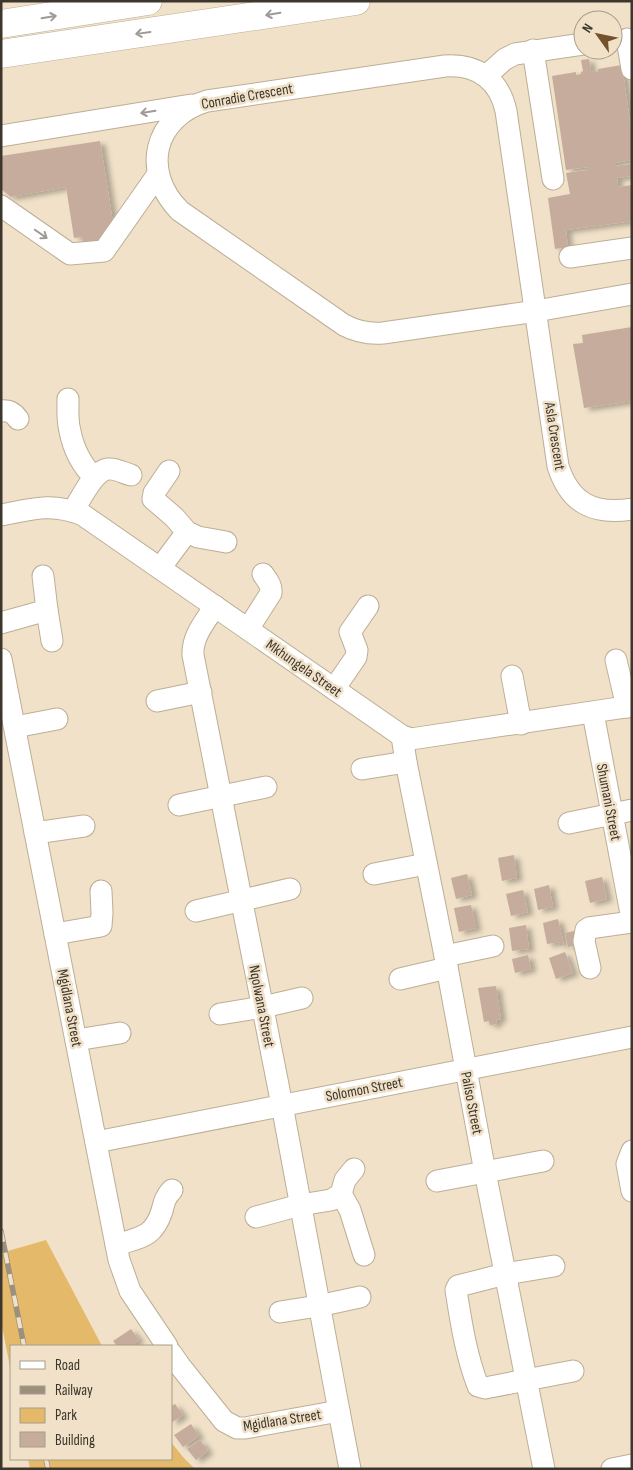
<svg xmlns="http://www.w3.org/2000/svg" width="633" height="1470" font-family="'Sofia Sans Condensed',sans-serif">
<defs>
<filter id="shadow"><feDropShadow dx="5.5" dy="3" stdDeviation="2.5" flood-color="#0004"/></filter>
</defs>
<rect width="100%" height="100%" fill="#f0e1c8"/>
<!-- green -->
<g fill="#e4b96a">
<polygon points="46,1240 102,1346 11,1346 11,1372 1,1321 1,1253"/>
<polygon points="171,1442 183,1457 195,1469 30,1469 28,1459 171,1459"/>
</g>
<!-- building -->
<g fill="#c6ac9c" filter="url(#shadow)">
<polygon points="589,59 591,70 593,70 594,72 598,72 598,69 622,65 632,136 632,160 614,163 615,166 632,164 632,176 617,178 618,187 632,185 632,221 566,230 568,247 555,249 548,198 570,194 566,173 588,170 588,167 566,170 552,76 576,72 576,75 581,74 581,72 583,71 581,60"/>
<polygon points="100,141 114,229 104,244 84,247 82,237 74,238 66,187 11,197 1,189 1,156"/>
<polygon points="632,327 632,401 584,408 573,344 583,343 582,335"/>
<polygon points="514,855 517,878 502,881 498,858"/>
<polygon points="467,874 472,895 456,899 451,878"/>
<polygon points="602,877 607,899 590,903 585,881"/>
<polygon points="549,885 553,907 538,910 534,889"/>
<polygon points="523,890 528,912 511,916 506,894"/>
<polygon points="471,905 476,928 459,932 454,908"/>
<polygon points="558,919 564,945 560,946 560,942 547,944 543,923"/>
<polygon points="526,925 529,949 512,951 509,928"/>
<polygon points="574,931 577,945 568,947 565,933"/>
<polygon points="565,952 573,973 556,979 549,958"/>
<polygon points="528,955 531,969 515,973 512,959"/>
<polygon points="496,986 501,1019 496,1020 497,1024 490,1025 489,1021 484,1022 478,988"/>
<polygon points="131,1329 139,1340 131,1346 117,1346 113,1341"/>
<polygon points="175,1404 183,1415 171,1423 171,1406"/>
<polygon points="191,1424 199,1436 183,1447 174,1435"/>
<polygon points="200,1440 208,1451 196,1460 187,1449"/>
</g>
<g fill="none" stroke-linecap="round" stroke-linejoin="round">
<!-- minor casing -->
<g stroke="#bdae96" stroke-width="23">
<g id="minor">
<polyline points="627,39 632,69"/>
<polyline points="533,50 553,179"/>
<polyline points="486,76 505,59 515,54 583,44"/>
<polyline points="1,136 191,105"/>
<polyline points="1,206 70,254 104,251 158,174"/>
<polyline points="570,257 632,248"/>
<path d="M632,294L536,311L383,333C369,334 357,332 344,325L180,211C141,172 153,117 207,101L445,66C477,64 499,79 506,111L558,466C570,504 594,515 632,509"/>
<path d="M68,399C68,409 67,421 70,431C73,448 82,466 94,477"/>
<path d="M1,411C9,410 14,413 18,419"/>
<path d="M73,511C81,499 93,471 108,469C115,468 124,473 131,475"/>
<path d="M1,515C32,509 52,502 83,515L402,736L411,739L632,706"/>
<polyline points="187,532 198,537 226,542"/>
<polyline points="160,568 187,532 174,517 153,499 154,493 169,471"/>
<polyline points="43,576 47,610"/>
<path d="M215,606C205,622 192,636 193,655L282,1105L339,1411"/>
<polyline points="1,623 47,610 52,641"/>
<path d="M248,629L271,593C272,585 267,580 263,574"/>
<polyline points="1,659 119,1260 130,1291 167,1346"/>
<polyline points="616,660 627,707"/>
<polyline points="512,676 521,724"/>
<polyline points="334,689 356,657 357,650 350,632 368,606"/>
<polyline points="157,701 201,692"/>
<polyline points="593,713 632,919"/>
<polyline points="15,727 57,719"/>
<polyline points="402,736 406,762 445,956 485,1172 544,1469"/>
<polyline points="362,769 406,762"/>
<polyline points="179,805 266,787"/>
<polyline points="569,823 632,810"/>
<polyline points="35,833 84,826"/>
<polyline points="374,874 426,864"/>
<polyline points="196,911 290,889"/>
<polyline points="55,934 101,926 102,913 101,891"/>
<polyline points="445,956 493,946"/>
<polyline points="590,968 584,941 586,930 589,928 632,922"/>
<polyline points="400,979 447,968"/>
<polyline points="220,1014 263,1007 302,998"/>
<polyline points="76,1040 120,1033"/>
<polyline points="96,1142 632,1037"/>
<polyline points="632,1151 627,1164 632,1191"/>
<polyline points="437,1181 543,1161"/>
<polyline points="341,1194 350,1210 364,1255"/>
<polyline points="256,1217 300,1205 331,1200 341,1194 345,1180 354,1169"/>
<path d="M116,1245C141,1237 153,1238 162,1211C164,1203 165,1197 172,1190"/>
<path d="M554,1266L505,1274L458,1286L456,1290C461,1322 466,1355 478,1386L485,1388L573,1371"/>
<polyline points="280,1312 318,1306 360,1297"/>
<polyline points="171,1353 180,1366 224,1421 237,1428 245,1428 339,1411 350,1469"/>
<polyline points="612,1469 632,1465"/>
</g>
</g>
<!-- highway casing -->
<g stroke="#bdae96" stroke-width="29">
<g id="highway">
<polyline points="1,24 148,1"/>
<polyline points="1,54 356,1"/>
</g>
</g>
<!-- minor -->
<use href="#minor" stroke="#fff" stroke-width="21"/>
<!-- highway -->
<use href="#highway" stroke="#fff" stroke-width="28"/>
<!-- rail casing -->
<g stroke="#9b907e" stroke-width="5.5">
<g id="rail">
<polyline points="1,1231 24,1346"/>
<polyline points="46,1459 48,1469"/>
</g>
</g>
<!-- rail -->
<use href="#rail" stroke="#f0e1c8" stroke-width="4" stroke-dasharray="11" stroke-linecap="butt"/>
</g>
<!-- one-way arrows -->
<defs><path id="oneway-shaft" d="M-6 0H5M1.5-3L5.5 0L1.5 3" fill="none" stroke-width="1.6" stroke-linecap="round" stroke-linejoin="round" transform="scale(1.25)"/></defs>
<g stroke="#9e9a96">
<use href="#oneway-shaft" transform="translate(273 14) rotate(171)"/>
<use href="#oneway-shaft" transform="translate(49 17) rotate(-9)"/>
<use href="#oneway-shaft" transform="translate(143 33) rotate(172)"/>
<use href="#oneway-shaft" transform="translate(148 112) rotate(171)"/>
<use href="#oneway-shaft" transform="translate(41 234) rotate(35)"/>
</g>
<g text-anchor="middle" stroke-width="5" stroke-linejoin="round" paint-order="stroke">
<!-- street labels -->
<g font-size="15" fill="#3c362c" stroke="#f0e1c8">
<text transform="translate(247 96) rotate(-10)" y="5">Conradie Crescent</text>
<text transform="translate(555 436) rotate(81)" y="5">Asla Crescent</text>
<text transform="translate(304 668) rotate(35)" y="5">Mkhungela Street</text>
<text transform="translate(609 802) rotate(79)" y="5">Shumani Street</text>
<text transform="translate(262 1006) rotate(79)" y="5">Nqolwana Street</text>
<text transform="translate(70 1008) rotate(79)" y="5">Mgidlana Street</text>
<text transform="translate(364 1089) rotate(-11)" y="5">Solomon Street</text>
<text transform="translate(472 1103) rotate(79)" y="5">Paliso Street</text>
<text transform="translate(282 1420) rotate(-9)" y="5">Mgidlana Street</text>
</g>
</g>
<!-- border -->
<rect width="633" height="1470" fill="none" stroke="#3c362c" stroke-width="5"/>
<!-- legend -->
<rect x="10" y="1345" width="162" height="115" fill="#f0e1c8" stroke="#a89d8a"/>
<rect x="20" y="1361" width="25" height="8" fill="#ffffff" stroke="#a89d8a"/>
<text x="55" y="1370" font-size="15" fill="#3c362c">Road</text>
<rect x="20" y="1386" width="25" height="8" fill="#9b907e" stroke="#a89d8a"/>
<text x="55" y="1395" font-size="15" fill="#3c362c">Railway</text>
<rect x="20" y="1408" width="25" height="15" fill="#e4b96a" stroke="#a89d8a"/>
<text x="55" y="1420" font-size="15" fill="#3c362c">Park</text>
<rect x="20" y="1432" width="25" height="15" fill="#c6ac9c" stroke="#a89d8a"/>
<text x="55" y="1445" font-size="15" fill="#3c362c">Building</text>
<!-- north arrow -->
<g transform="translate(598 35) rotate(303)"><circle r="24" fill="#f0e1c8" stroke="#a89d8a"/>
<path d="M0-4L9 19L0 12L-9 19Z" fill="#74512a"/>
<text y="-8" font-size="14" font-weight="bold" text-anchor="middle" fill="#3c362c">N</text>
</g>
</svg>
